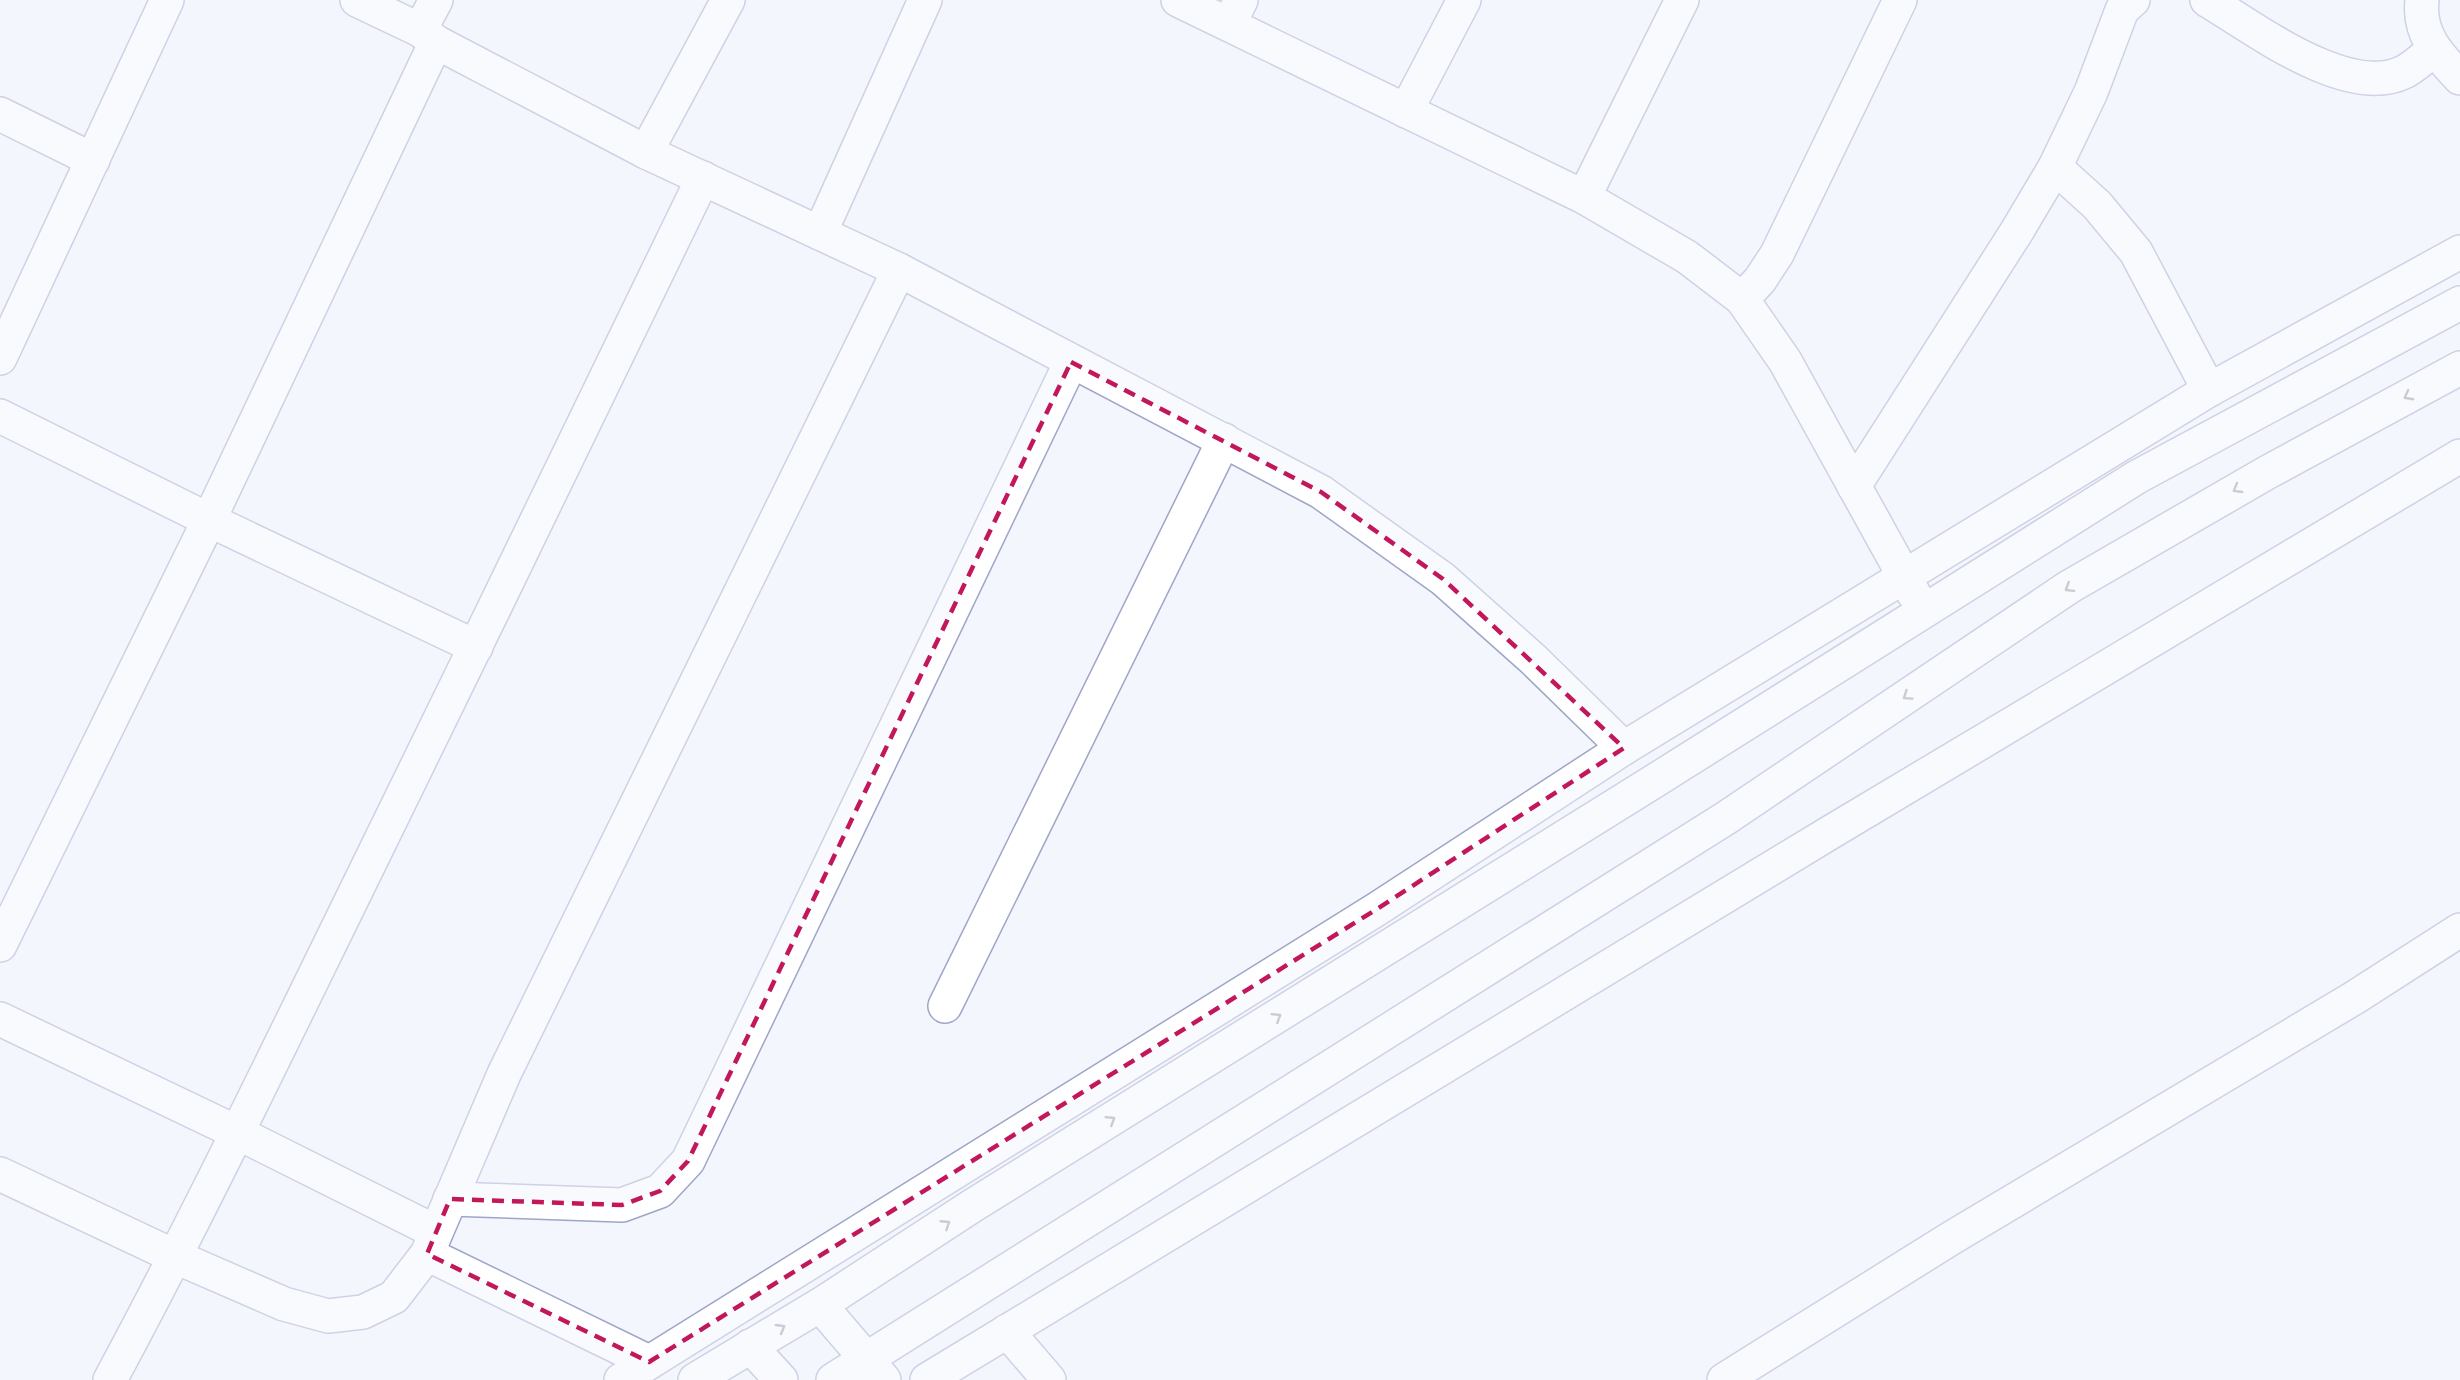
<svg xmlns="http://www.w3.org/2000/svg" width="2460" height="1380" font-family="Georgia,serif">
<rect width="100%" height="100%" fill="#f4f6fd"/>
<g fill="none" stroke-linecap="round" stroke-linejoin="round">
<!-- minor casing -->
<g stroke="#9ea6c8" stroke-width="36">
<g id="minor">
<polyline points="357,0 420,30 436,42 646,152 899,270 1321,492 1443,579 1534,660 1624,748"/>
<polyline points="1178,0 1584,197 1687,257 1742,299 1785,361 1914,594"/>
<path d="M2207,0C2254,28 2348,100 2404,72C2414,67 2424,57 2434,50"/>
<path d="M2422,0C2418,34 2438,55 2460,78"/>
<polyline points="1229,24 1241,0"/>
<polyline points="420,30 436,0"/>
<polyline points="1406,111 1464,0"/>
<polyline points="0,114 93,160"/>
<polyline points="646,152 728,0"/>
<polyline points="2055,167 2097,205 2136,252 2209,390"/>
<polyline points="1584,197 1682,0"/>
<polyline points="820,233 925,0"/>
<polyline points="1742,299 1760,280 1777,254 1900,0"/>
<polyline points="0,358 167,0"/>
<polyline points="0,416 209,520 476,647"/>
<polyline points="1854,486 2017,231 2055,167 2091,92 2122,10 2133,0"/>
<polyline points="0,945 209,520 436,42"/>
<polyline points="945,1006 1224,440"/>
<polyline points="0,1019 238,1133 436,1232"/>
<polyline points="0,1174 176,1257 284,1304 328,1316 363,1312 394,1297 427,1254 504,1074 899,270"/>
<polyline points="450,1199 622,1205 660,1191 688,1161 1071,362"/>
<polyline points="427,1254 649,1362"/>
<polyline points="820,1305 884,1380"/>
<polyline points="1007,1331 1049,1380"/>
<polyline points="750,1346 781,1380"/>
<path d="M110,1380C195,1222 273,1060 352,899C470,659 586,419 703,178"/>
<polyline points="621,1380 1377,909 1624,748 2209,390 2460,252"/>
<polyline points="927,1380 1831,832 2460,456"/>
<polyline points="1724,1380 1953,1237 2354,998 2460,930"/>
</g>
</g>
<!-- major casing -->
<g stroke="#9ea6c8" stroke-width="36">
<g id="major">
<polyline points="695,1380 820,1305 972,1206 1656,780 2137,477 2460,303"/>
<polyline points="833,1380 1726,818 2069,587 2268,472 2460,368"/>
</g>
</g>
<!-- minor -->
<use href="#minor" stroke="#fff" stroke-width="33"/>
<!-- major -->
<use href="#major" stroke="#fff" stroke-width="33"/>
</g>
<!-- one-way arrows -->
<defs><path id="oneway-chevron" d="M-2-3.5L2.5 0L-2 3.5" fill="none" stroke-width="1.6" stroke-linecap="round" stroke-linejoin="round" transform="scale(1.5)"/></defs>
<g stroke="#989a9f">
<use href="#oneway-chevron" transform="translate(2408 396) rotate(152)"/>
<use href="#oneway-chevron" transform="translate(2237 489) rotate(150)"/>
<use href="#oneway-chevron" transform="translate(2069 588) rotate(148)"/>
<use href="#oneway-chevron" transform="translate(1907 696) rotate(146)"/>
<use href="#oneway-chevron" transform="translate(1277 1017) rotate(-32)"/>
<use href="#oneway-chevron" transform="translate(1111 1120) rotate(-32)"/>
<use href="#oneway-chevron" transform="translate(946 1224) rotate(-33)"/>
<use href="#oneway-chevron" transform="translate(781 1328) rotate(-30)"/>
</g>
<!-- marked area -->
<path d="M0 0H2460V1380H0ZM1071,362L1321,492L1443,579L1624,748L1377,909L649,1362L427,1254L450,1199L622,1205L660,1191L688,1161Z" fill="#f4f6fd" fill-opacity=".55" fill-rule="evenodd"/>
<path fill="none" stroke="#c2185b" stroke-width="4.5" stroke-dasharray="12 8" stroke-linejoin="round" d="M1071,362L1321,492L1443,579L1624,748L1377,909L649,1362L427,1254L450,1199L622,1205L660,1191L688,1161Z"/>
</svg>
